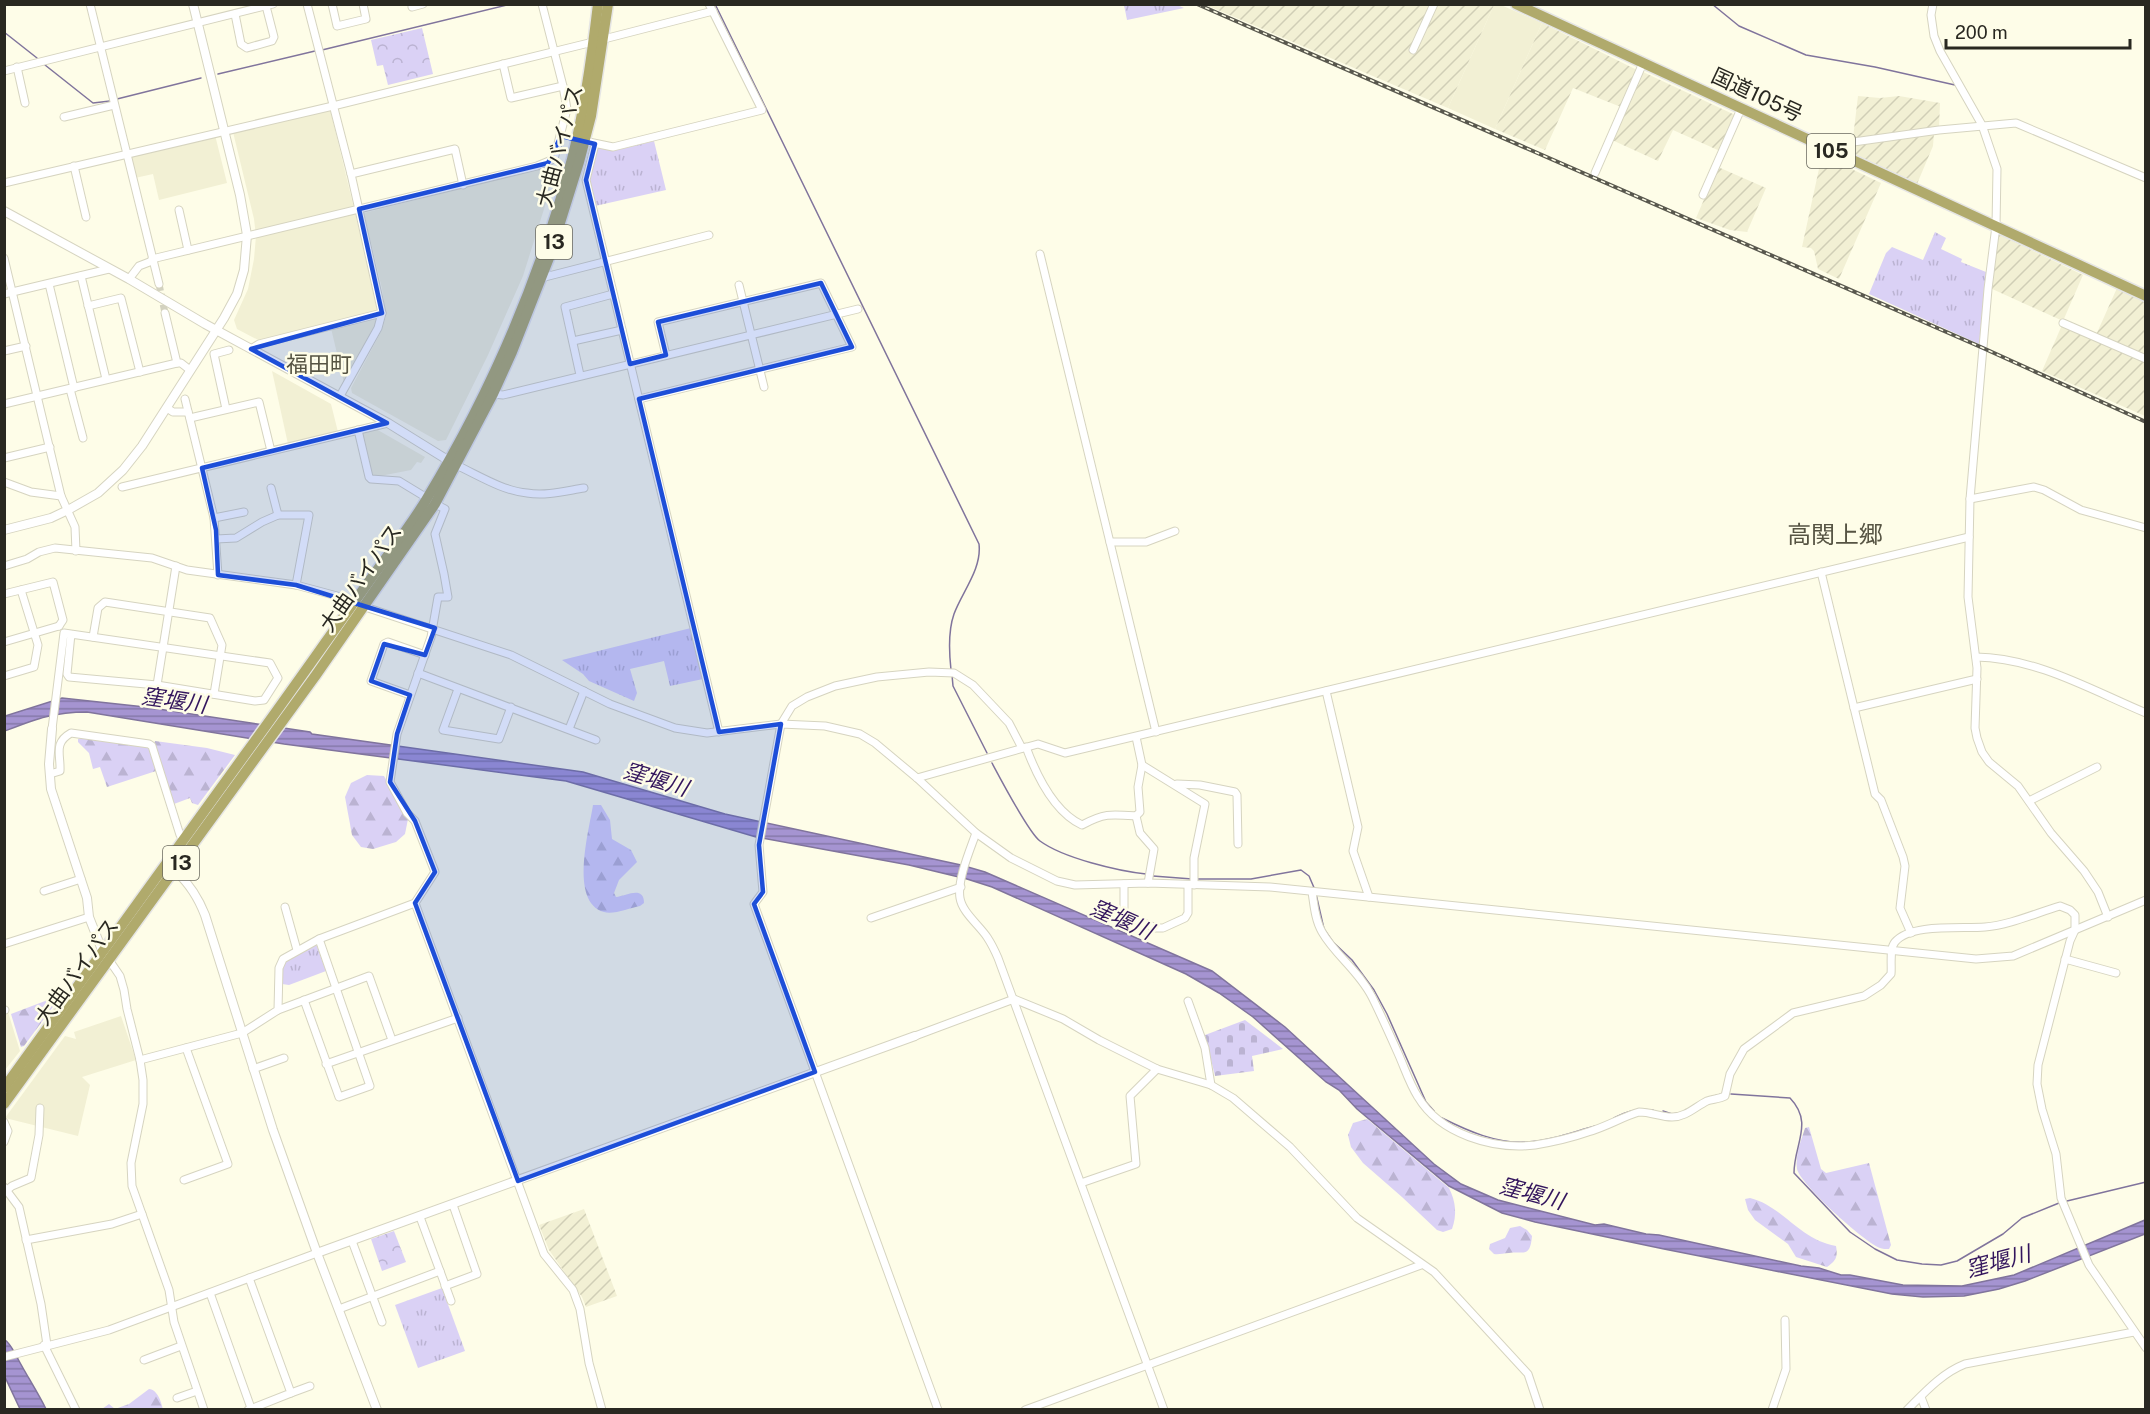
<svg xmlns="http://www.w3.org/2000/svg" width="2150" height="1414" font-family="'Public Sans','Noto Sans JP',sans-serif">
<defs>
<pattern id="industrial-furrows" width="10" height="10" patternUnits="userSpaceOnUse" patternTransform="scale(1.5)"><rect width="10" height="10" fill="#f2f0d4"/><path d="M-1 1l2-2M0 10L10 0M9 11l2-2" fill="none" stroke="#d0ceb6"/></pattern>
<pattern id="grass-tufts" width="24" height="20" patternUnits="userSpaceOnUse" patternTransform="scale(1.5)"><rect width="24" height="20" fill="#dad1f5"/><path d="M3 7l-1-3M5 7V3M7 7l1-3M15 17l-1-3M17 17v-4M19 17l1-3" fill="none" stroke="#bbb3d2"/></pattern>
<pattern id="forest-firs" width="22" height="20" patternUnits="userSpaceOnUse" patternTransform="scale(1.5)"><rect width="22" height="20" fill="#dad1f5"/><path d="M5 1l3.5 6h-7zM16 11l3.5 6h-7z" fill="#bbb3d2"/></pattern>
<pattern id="cemetery-stones" width="16" height="16" patternUnits="userSpaceOnUse" patternTransform="scale(1.5)"><rect width="16" height="16" fill="#dad1f5"/><path d="M2 7V4a2 2 0 0 1 4 0v3zM10 15v-3a2 2 0 0 1 4 0v3z" fill="#bbb3d2"/></pattern>
<pattern id="park-crowns" width="20" height="18" patternUnits="userSpaceOnUse" patternTransform="scale(1.5)"><rect width="20" height="18" fill="#dad1f5"/><path d="M2 6a3 3 0 1 1 6 0M12 15a3 3 0 1 1 6 0" fill="none" stroke="#bbb3d2"/></pattern>
<pattern id="water-rules" width="6" height="5" patternUnits="userSpaceOnUse" patternTransform="scale(1.5)"><rect width="6" height="5" fill="#a594d1"/><path d="M0 2.5h6" fill="none" stroke="#8679a9"/></pattern>
</defs>
<rect width="100%" height="100%" fill="#fefde8"/>
<!-- built -->
<g fill="#f2f0d4">
<polygon points="1494,5 1501,5 1542,23 1495,129 1448,108"/>
<polygon points="330,109 379,312 376,323 344,383 330,324 262,342 237,329 234,320 248,289 254,259 256,236 254,219 233,132"/>
<polygon points="215,135 227,183 159,200 153,174 135,178 130,156"/>
<polygon points="545,167 550,190 523,276 488,355 446,440 438,441 352,393 351,388 382,330 386,316 382,289 364,213"/>
<polygon points="272,371 331,404 338,432 288,444"/>
<polygon points="376,429 425,457 421,463 417,462 411,470 375,477 373,476 361,433"/>
<polygon points="8,1012 20,1051 5,1070 5,1013"/>
<polygon points="121,1016 136,1060 82,1077 90,1085 78,1136 5,1118 65,1036 76,1039 74,1032"/>
</g>
<!-- industrial -->
<g fill="url(#industrial-furrows)">
<polygon points="1206,5 1494,5 1448,108"/>
<polygon points="1542,23 1637,70 1621,107 1573,88 1545,150 1495,129"/>
<polygon points="1643,72 1735,115 1720,151 1673,130 1658,161 1612,140"/>
<polygon points="1858,96 1880,98 1899,96 1940,103 1939,128 1853,138"/>
<polygon points="1934,133 1933,146 1917,184 1837,149 1836,146"/>
<polygon points="1822,155 1881,183 1839,279 1818,269 1814,251 1811,248 1802,247"/>
<polygon points="1718,167 1766,188 1747,232 1730,230 1696,218"/>
<polygon points="1998,234 2083,275 2063,321 1990,288"/>
<polygon points="2117,288 2145,301 2145,357 2096,335"/>
<polygon points="2062,325 2145,361 2145,416 2042,371"/>
<polygon points="584,1209 617,1296 586,1307 582,1297 549,1250 539,1225"/>
</g>
<!-- grass -->
<g fill="url(#grass-tufts)">
<polygon points="1124,5 1177,5 1184,8 1127,20"/>
<polygon points="654,141 666,190 595,206 588,181 596,147 617,150"/>
<polygon points="1935,232 1946,238 1941,249 1962,259 1961,262 1986,272 1979,344 1869,294 1886,253 1892,247 1923,260"/>
<polygon points="691,628 703,679 670,686 664,661 630,669 637,693 634,701 589,681 583,674 562,660"/>
<polygon points="315,944 317,946 326,971 289,985 282,984 283,962"/>
<polygon points="442,1288 465,1351 418,1368 395,1305"/>
</g>
<!-- forest -->
<g fill="url(#forest-firs)">
<polygon points="86,737 148,745 156,771 107,787 100,767 93,769 89,753 78,742 78,739"/>
<polygon points="155,741 207,748 235,755 198,805 192,803 190,798 174,804 172,802 154,745"/>
<polygon points="367,775 384,776 408,819 405,834 396,842 373,849 361,847 352,835 345,797 351,783"/>
<path d="M593,805H601L610,820L612,839L631,850L637,862L619,880L614,893L616,897C626,896 644,885 644,903L640,906C630,908 613,915 604,912C569,902 589,831 593,805Z"/>
<polygon points="53,998 56,1001 55,1004 24,1046 21,1047 11,1014"/>
<path d="M1367,1119L1449,1188C1456,1202 1457,1215 1452,1229L1443,1232L1437,1230L1402,1197L1363,1163L1351,1147L1348,1135L1353,1123Z"/>
<path d="M1809,1127L1821,1169L1826,1173L1869,1163L1891,1245L1889,1249C1886,1249 1882,1249 1880,1248C1864,1242 1800,1184 1797,1169C1795,1155 1801,1141 1805,1128Z"/>
<path d="M1750,1198C1783,1206 1799,1240 1836,1246C1838,1257 1836,1261 1827,1267L1796,1257L1788,1244L1755,1220L1748,1210L1745,1199Z"/>
<path d="M1520,1226L1527,1230L1532,1236C1530,1258 1524,1251 1509,1253C1503,1253 1499,1255 1494,1254L1489,1249L1490,1244L1505,1238L1510,1228Z"/>
<path d="M149,1389C158,1390 161,1402 163,1409H102L109,1404L115,1409L129,1404Z"/>
</g>
<!-- cemetery -->
<polygon fill="url(#cemetery-stones)" points="1245,1020 1283,1049 1252,1056 1254,1071 1215,1076 1205,1035"/>
<!-- park -->
<g fill="url(#park-crowns)">
<polygon points="422,28 433,74 388,85 383,65 377,66 371,40"/>
<polygon points="394,1231 406,1262 382,1271 371,1239"/>
</g>
<!-- water -->
<g fill="url(#water-rules)" stroke="#80749c" stroke-width="1.5">
<path d="M62,698L145,707L310,732L312,734L583,772L725,814L961,865L985,872L1212,971L1285,1027L1434,1164L1461,1184L1498,1200L1595,1225L1604,1224L1646,1234L1659,1235L1801,1266L1819,1268L1841,1275H1850L1903,1285L1962,1286L2014,1275L2145,1220V1234L2025,1281L1999,1289L1964,1296L1923,1297L1892,1294L1664,1249L1535,1222L1502,1213L1449,1186L1357,1109L1339,1090L1326,1082L1253,1017L1219,993L1186,974L992,887L967,879L909,865L756,837L566,781L284,744L87,712C53,712 36,719 5,731V716Z"/>
<path d="M4,1339C12,1345 13,1351 18,1359C27,1376 37,1391 46,1409H20L5,1377Z"/>
</g>
<g fill="none" stroke-linecap="round" stroke-linejoin="round">
<!-- stream -->
<g stroke="#80749c" stroke-width="1.5">
<path d="M715,4L979,544C982,569 962,592 954,614C948,631 949,652 951,670"/>
<polyline points="1712,4 1739,26 1806,55 1875,67 1955,85"/>
<polyline points="4,32 37,58"/>
<polyline points="322,50 511,4"/>
<polyline points="45,65 93,103 110,101"/>
<polyline points="218,74 315,51"/>
<polyline points="117,99 201,78"/>
<polyline points="952,675 953,686 987,753"/>
<path d="M992,763C1000,778 1029,833 1040,841C1063,858 1118,871 1146,874"/>
<polyline points="1153,876 1192,879"/>
<polyline points="1197,879 1251,879 1301,870 1309,876 1315,890"/>
<polyline points="1316,894 1324,929 1333,942 1352,960 1374,990 1387,1014 1426,1102 1434,1111"/>
<path d="M1731,1094L1790,1098C1814,1123 1794,1144 1794,1173L1850,1232L1875,1249L1897,1260L1922,1264L1941,1265L1957,1261L2003,1234L2022,1218L2059,1203"/>
<polyline points="1710,1097 1722,1094"/>
<polyline points="1663,1111 1672,1114 1679,1113"/>
<path d="M1442,1118C1468,1131 1497,1144 1527,1142C1550,1141 1573,1132 1595,1126"/>
<path d="M1614,1118C1627,1111 1637,1108 1653,1110"/>
<polyline points="2067,1201 2146,1182"/>
</g>
<!-- minor-tunnel -->
<polyline stroke="#d3d2c0" stroke-width="7" stroke-dasharray="7 3.5" stroke-linecap="butt" points="159,284 165,313"/>
<!-- minor casing -->
<g stroke="#d6d4c0" stroke-width="9">
<g id="minor">
<polyline points="90,4 159,284"/>
<polyline points="307,4 351,174 382,313 378,328 340,396"/>
<polyline points="332,4 337,26 366,19 363,4"/>
<polyline points="1933,4 1931,15 1934,36 1940,51 1982,125 1997,169 1996,226 1988,289 1970,499 1968,597 1977,668 1975,728 1977,738 1982,752 1989,762 2018,786 2051,833 2084,871 2098,892 2108,917"/>
<polyline points="412,7 423,4"/>
<polyline points="235,14 241,44 247,48 272,41 274,37 266,6"/>
<polyline points="604,39 713,11"/>
<polyline points="1413,50 1434,4"/>
<polyline points="503,64 511,98 563,86"/>
<polyline points="17,67 25,103"/>
<polyline points="4,71 273,4"/>
<polyline points="64,117 114,105"/>
<polyline points="584,141 613,147 762,110 709,4"/>
<polyline points="595,144 586,180 719,732"/>
<polyline points="1825,146 1939,130 2016,123 2146,178"/>
<polyline points="74,166 86,217"/>
<polyline points="1595,173 1643,63"/>
<polyline points="351,174 455,149 463,185"/>
<polyline points="4,183 333,106 593,42"/>
<polyline points="1703,195 1741,109"/>
<polyline points="179,210 188,250"/>
<polyline points="1040,254 1156,732"/>
<polyline points="4,258 61,496 75,527 76,551"/>
<polyline points="152,259 537,166 554,159 567,109 563,86 542,4"/>
<polyline points="81,276 106,379"/>
<polyline points="541,278 709,235"/>
<polyline points="129,279 139,266 152,261"/>
<polyline points="49,284 74,388"/>
<polyline points="739,285 764,387"/>
<polyline points="4,294 109,269"/>
<polyline points="88,306 121,298 140,372"/>
<polyline points="165,313 177,363 181,363 190,370"/>
<polyline points="2063,323 2146,359"/>
<polyline points="573,341 622,330"/>
<polyline points="251,349 259,344 382,313"/>
<polyline points="4,351 26,346"/>
<polyline points="580,375 565,307 613,294"/>
<polyline points="70,389 83,438"/>
<polyline points="493,394 503,395 858,309"/>
<polyline points="185,399 214,518 218,575"/>
<polyline points="639,399 852,347 821,283 658,322 666,355"/>
<polyline points="4,404 177,363"/>
<polyline points="167,408 173,412 188,412"/>
<polyline points="226,409 214,354 229,350"/>
<polyline points="190,418 259,402 271,451"/>
<polyline points="358,430 369,477 371,479 399,481 427,498"/>
<polyline points="4,458 50,447"/>
<path d="M456,465C478,475 503,491 527,493C546,496 565,491 584,488"/>
<polyline points="4,482 31,492 61,496"/>
<polyline points="122,487 388,423"/>
<polyline points="271,488 278,515"/>
<polyline points="1970,499 2034,487 2044,490 2081,510 2146,528"/>
<polyline points="214,518 244,512"/>
<polyline points="216,539 236,538 262,522 278,515 309,515 296,585"/>
<polyline points="1110,542 1146,542 1175,531"/>
<polyline points="4,566 27,559 39,552 55,548 152,558 187,570 296,585 337,596 353,603 511,655 610,704 675,728 707,733 781,724 825,726 860,734 875,743 917,778 976,833 1011,858 1057,881 1075,885 1148,883 1270,887 1976,959 2013,956 2146,900"/>
<polyline points="1821,572 1875,794 1881,800 1903,857 1905,866 1900,908 1911,933"/>
<polyline points="4,594 53,582 63,620 59,626"/>
<polyline points="93,637 98,608 105,602 210,618 222,645 214,694"/>
<polyline points="4,642 59,626"/>
<path d="M1976,657C2037,658 2091,690 2146,713"/>
<polyline points="418,673 596,740"/>
<polyline points="4,676 34,667 38,645 21,590"/>
<polyline points="157,685 176,566"/>
<polyline points="458,689 443,730 499,739 511,707"/>
<polyline points="1326,691 1358,827 1353,851 1369,897"/>
<polyline points="410,695 371,681 384,644 388,642 425,655"/>
<polyline points="1854,708 1977,679"/>
<polyline points="52,729 64,633 270,663 278,678 264,700 255,701 157,685 69,677 67,674 71,634"/>
<polyline points="569,729 584,691"/>
<path d="M1026,747C1036,774 1054,812 1082,825C1104,813 1111,814 1136,816L1140,812L1138,787L1142,765L1136,737"/>
<polyline points="1142,765 1205,804 1194,858 1194,885"/>
<path d="M50,774L60,771C61,755 53,743 71,733L149,744L152,746L180,835"/>
<polyline points="917,778 1038,744 1065,753 1969,537"/>
<polyline points="1177,784 1200,785 1235,792 1237,795 1238,844"/>
<polyline points="2029,801 2097,767"/>
<polyline points="1136,816 1140,833 1154,849 1148,883"/>
<path d="M976,833C970,850 957,880 960,898C962,912 979,925 987,937C991,943 995,951 998,958L1164,1410"/>
<polyline points="1124,884 1124,915 1156,928 1163,928 1185,918 1188,913 1188,885"/>
<polyline points="44,891 81,879"/>
<path d="M1312,892C1314,905 1315,920 1322,932C1335,955 1359,971 1372,997C1381,1015 1389,1033 1397,1051C1404,1066 1409,1083 1418,1097C1440,1134 1493,1150 1535,1145C1553,1142 1571,1138 1588,1132C1606,1127 1622,1117 1639,1112C1651,1112 1661,1117 1672,1117C1686,1117 1695,1107 1707,1101C1713,1099 1719,1099 1725,1096L1730,1074L1744,1049L1793,1013L1864,996L1881,985L1891,974C1892,965 1889,949 1895,942C1911,923 1962,929 1985,927C2010,925 2036,913 2060,906L2070,910L2075,915V930L2070,941L2038,1065L2037,1084L2042,1109L2056,1154L2061,1198L2089,1265L2146,1348"/>
<polyline points="415,903 544,1254 573,1290 580,1309 589,1363 602,1410"/>
<polyline points="285,907 297,950"/>
<polyline points="871,918 961,887"/>
<polyline points="4,944 89,917"/>
<polyline points="107,957 120,976 124,990 127,1009 140,1060 143,1080 143,1104 131,1163 132,1186 169,1290 174,1322 204,1410"/>
<polyline points="2065,959 2116,973"/>
<polyline points="304,1000 339,1097 370,1086 319,939"/>
<polyline points="1188,1001 1205,1048 1211,1085"/>
<polyline points="4,1010 5,1010"/>
<polyline points="278,1010 369,976 392,1040"/>
<polyline points="915,1036 1014,999 1063,1019 1099,1040 1157,1069 1211,1085 1233,1098 1290,1147 1357,1218 1434,1272 1528,1374 1540,1410"/>
<polyline points="140,1060 242,1033 278,1010 279,968 283,959 319,939 415,903 435,872 415,821 407,813 390,782 397,734 431,637 438,597 448,597 444,574 435,534 445,509 435,504"/>
<polyline points="326,1064 458,1018"/>
<polyline points="253,1069 284,1058"/>
<polyline points="4,1122 8,1131 4,1142"/>
<polyline points="184,1180 228,1164 186,1048"/>
<polyline points="1081,1183 1136,1164 1130,1096 1157,1069"/>
<polyline points="4,1187 19,1207 41,1304 47,1345"/>
<polyline points="7,1190 12,1186 31,1178 39,1135 40,1108"/>
<polyline points="420,1217 451,1301"/>
<polyline points="26,1240 112,1224 142,1214"/>
<polyline points="352,1241 382,1322"/>
<polyline points="445,1286 477,1274 453,1205"/>
<polyline points="210,1293 251,1408"/>
<polyline points="339,1309 440,1271"/>
<polyline points="44,1345 76,1410"/>
<polyline points="4,1357 109,1330 317,1253"/>
<polyline points="144,1360 181,1346"/>
<polyline points="291,1393 310,1386"/>
<polyline points="1921,1397 1926,1410"/>
<polyline points="177,1398 197,1391"/>
<polyline points="248,1410 291,1393 249,1278"/>
<polyline points="938,1410 754,904 763,892 759,845 781,724 792,706 807,697 835,686 877,677 929,672 954,673 973,685 1009,723 1022,748"/>
<polyline points="1025,1410 1421,1265"/>
<polyline points="1772,1410 1786,1369 1785,1320"/>
<path d="M1907,1410C1925,1392 1942,1373 1965,1364L2134,1332"/>
</g>
</g>
<!-- tertiary casing -->
<g stroke="#d6d4c0" stroke-width="10">
<g id="tertiary">
<polyline points="4,211 129,279 205,324 388,423 454,464"/>
<polyline points="4,530 51,518 68,510 98,493 123,470 142,446 224,318 237,294 244,270 247,235 240,195 193,4"/>
<polyline points="52,729 49,764 51,789 87,898 89,917 102,950"/>
<path d="M176,871C190,885 198,897 205,915L273,1130L317,1253L377,1410"/>
<polyline points="317,1253 915,1036"/>
</g>
</g>
<!-- trunk casing -->
<g stroke="#e5e5e4" stroke-width="13">
<g id="trunk">
<polyline points="1516,4 2146,296"/>
<path d="M4,1088C84,977 165,867 244,756C285,700 324,644 365,587C385,558 408,530 426,500C490,395 540,278 572,159C585,109 592,56 598,4"/>
<polyline points="4,1104 316,675 435,504 493,394 512,352 549,258 579,162 591,116 608,4"/>
</g>
</g>
<!-- minor -->
<use href="#minor" stroke="#fff" stroke-width="7"/>
<!-- tertiary -->
<use href="#tertiary" stroke="#fff" stroke-width="8"/>
<!-- trunk -->
<use href="#trunk" stroke="#b0aa6c" stroke-width="10"/>
<!-- rail casing -->
<g stroke="#59584e" stroke-width="4">
<polyline id="rail" points="1197,4 1983,348 2146,422"/>
</g>
<!-- rail -->
<use href="#rail" stroke="#fefde8" stroke-width="1.5" stroke-dasharray="4.5" stroke-linecap="butt"/>
</g>
<!-- marked area -->
<path fill="#1d4ed8" fill-opacity="0.2" stroke="#1d4ed8" stroke-width="4.5" stroke-linejoin="round" d="M561,136L595,144L586,180L630,364L666,355L658,322L821,283L852,347L639,399L719,732L781,724L759,845L763,892L754,904L815,1072L518,1181L415,903L435,872L415,821L390,782L397,734L410,695L371,681L384,644L425,655L435,628L296,585L218,575L216,530L202,468L387,423L251,349L382,313L359,209L548,163Z"/>
<g text-anchor="middle" stroke-width="5" stroke-linejoin="round" paint-order="stroke">
<!-- shield labels -->
<g fill="#fefde8" stroke="#69685d" stroke-width="1.5">
<rect x="1807" y="134" width="48" height="34" rx="4.5"/>
<rect x="536" y="225" width="36" height="34" rx="4.5"/>
<rect x="163" y="846" width="36" height="34" rx="4.5"/>
</g>
<g font-size="20" font-weight="bold" fill="#292821">
<text x="1831" y="158">105</text>
<text x="554" y="249">13</text>
<text x="181" y="870">13</text>
</g>
<!-- street labels -->
<g font-size="21" fill="#292821" stroke="#fefde8">
<text transform="translate(1757 95) rotate(25)" y="7">国道105号</text>
<text transform="translate(560 146) rotate(-75)" y="7">大曲バイパス</text>
<text transform="translate(361 578) rotate(-55)" y="7">大曲バイパス</text>
<text transform="translate(77 972) rotate(-54)" y="7">大曲バイパス</text>
</g>
<!-- neighbourhood labels -->
<g font-size="22" fill="#565443" stroke="#fefde8">
<text x="319" y="372">福田町</text>
</g>
<!-- water labels -->
<g font-size="22" font-style="italic" fill="#33155d" stroke="#fefde8">
<text transform="translate(174 700) rotate(8)" y="8">窪堰川</text>
<text transform="translate(656 779) rotate(17)" y="8">窪堰川</text>
<text transform="translate(1122 919) rotate(24)" y="8">窪堰川</text>
<text transform="translate(1532 1193) rotate(15)" y="8">窪堰川</text>
<text transform="translate(1998 1261) rotate(-15)" y="8">窪堰川</text>
</g>
<!-- quarter labels -->
<g font-size="24" fill="#565443" stroke="#fefde8">
<text x="1835" y="543">高関上郷</text>
</g>
</g>
<!-- border -->
<rect width="2150" height="1414" fill="none" stroke="#292821" stroke-width="12"/>
<!-- scale -->
<path d="M1946 39v9h184v-9" fill="none" stroke="#292821" stroke-width="3"/>
<text x="1955" y="39" font-size="18" fill="#292821" stroke="#fefde8" stroke-width="4.5" paint-order="stroke">200 m</text>
</svg>
